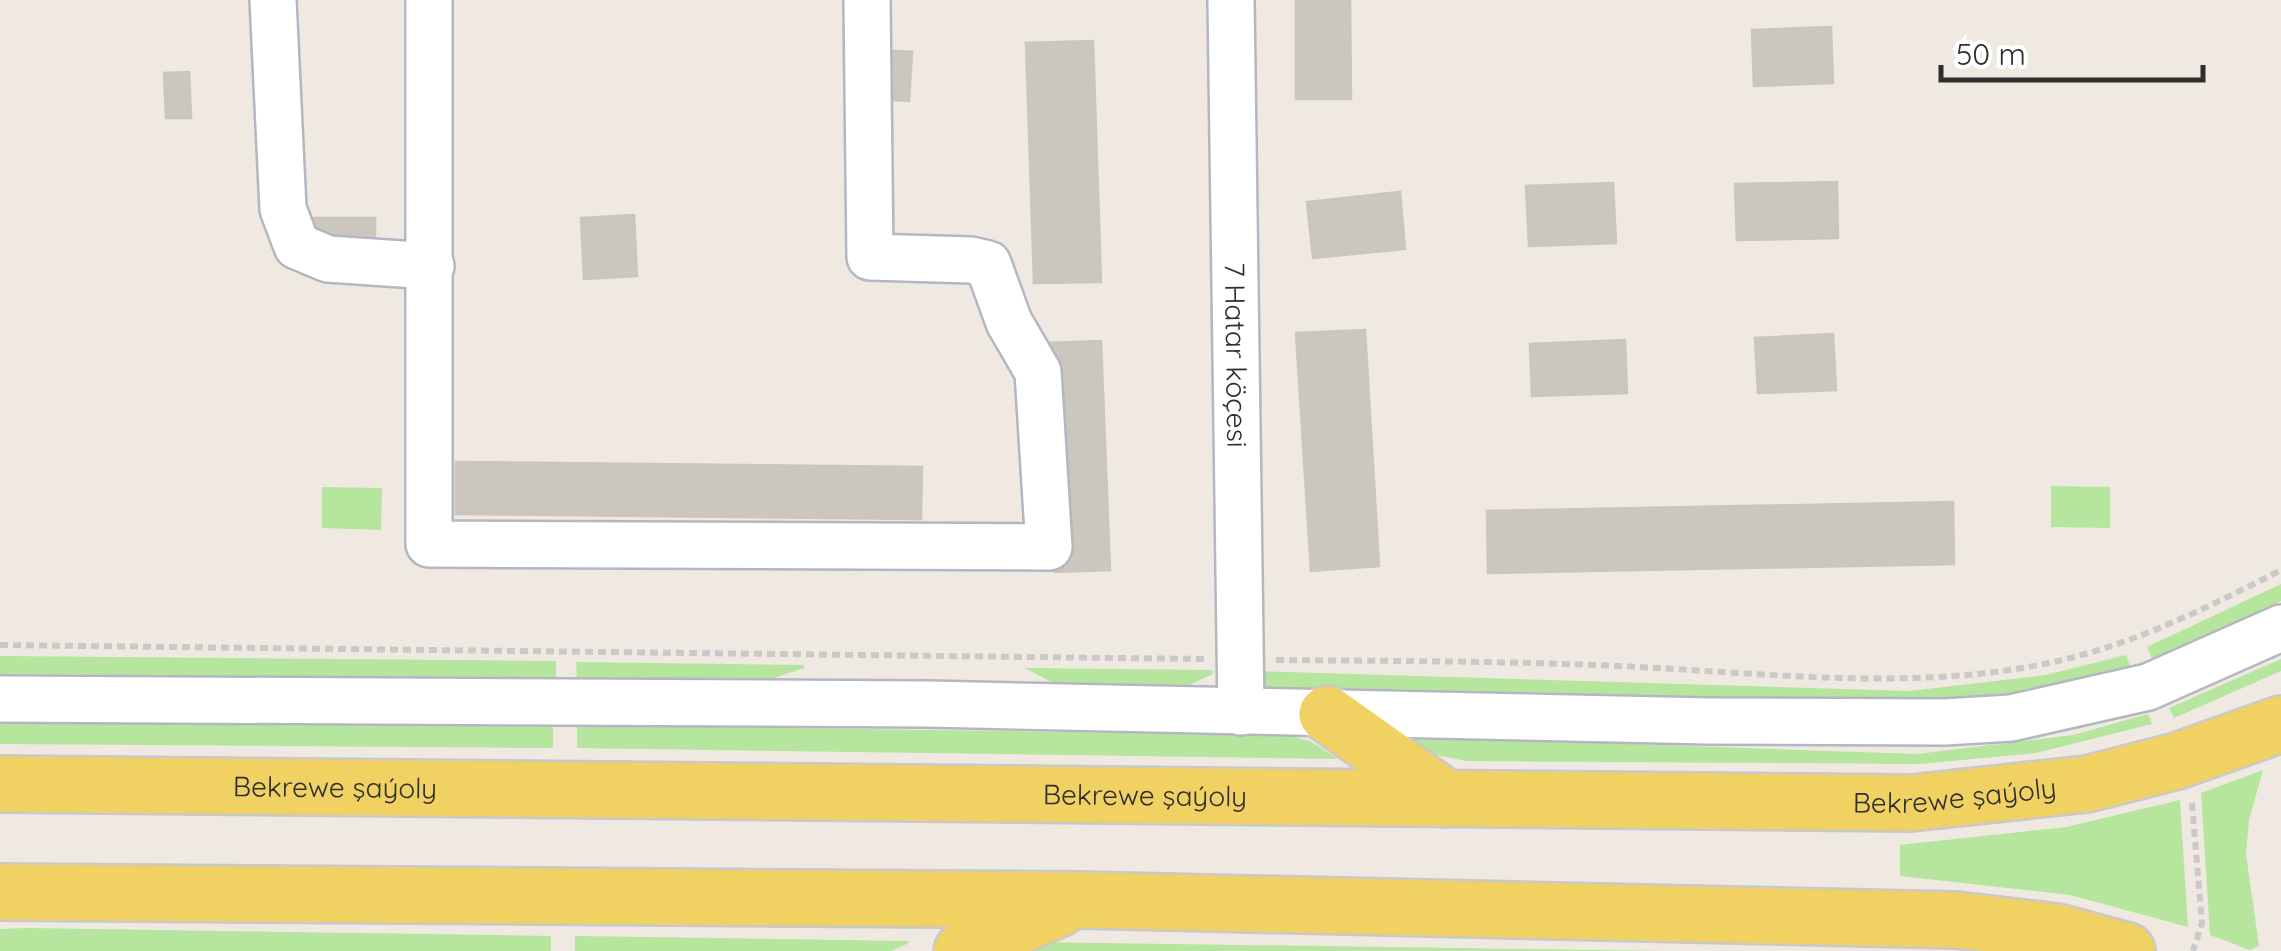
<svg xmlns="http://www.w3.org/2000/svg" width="2281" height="951" font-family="Quicksand,sans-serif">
<rect width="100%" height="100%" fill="#efe9e1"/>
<!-- green -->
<g fill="#b6e59e">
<polygon points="2051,486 2110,487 2110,528 2051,527"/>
<polygon points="322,487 382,488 381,530 322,528"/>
<polygon points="2281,584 2281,601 2153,661 2147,647"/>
<polygon points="2126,655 2131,669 1999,698 1837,705 1550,693 1266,689 1252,671 1909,691 2046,675"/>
<polygon points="0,656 556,661 556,680 0,674"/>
<polygon points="2281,659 2281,671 2174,718 2169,708"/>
<polygon points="576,662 804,665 804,668 762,682 577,679"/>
<polygon points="1025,668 1212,670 1213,674 1183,688 1055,684"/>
<polygon points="2148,714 2152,724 2036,753 1920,764 1466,761 1428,753 1401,736 1917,754 2073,735"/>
<polygon points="0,721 553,725 553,748 0,744"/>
<polygon points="577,725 1286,735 1310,741 1338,759 577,748"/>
<polygon points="2263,770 2249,820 2246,854 2259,946 2250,950 2210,935 2201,793"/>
<polygon points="2180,800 2188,927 2070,895 1900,876 1900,845 2066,827"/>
<polygon points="0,929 27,928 551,936 551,951 0,951"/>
<polygon points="575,936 908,941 909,943 891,951 575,951"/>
<polygon points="1034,942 1667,951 1000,951"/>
</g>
<!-- building -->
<g fill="#cbc7bf" stroke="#cbc5ba" stroke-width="2.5">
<polygon points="1296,0 1350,0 1351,99 1296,99"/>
<polygon points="1831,27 1833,83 1754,86 1752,30"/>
<polygon points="1093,41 1101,282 1034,283 1026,43"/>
<polygon points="878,50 912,52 909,101 876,99"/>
<polygon points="189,72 191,118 166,118 164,73"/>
<polygon points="1837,182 1838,238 1737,240 1735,184"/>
<polygon points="1613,183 1616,243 1529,246 1526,186"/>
<polygon points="1400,192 1405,249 1313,258 1307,202"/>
<polygon points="634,215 637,276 584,279 581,218"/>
<rect x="311" y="218" width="64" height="28"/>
<polygon points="1365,330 1379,566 1311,571 1296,333"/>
<polygon points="1833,334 1836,390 1758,393 1755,338"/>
<polygon points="1625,340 1627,393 1532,396 1530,344"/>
<polygon points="1101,341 1110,570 1055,572 1046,343"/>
<polygon points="456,462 922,467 921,519 456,514"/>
<polygon points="1953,502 1954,564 1488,573 1487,511"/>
</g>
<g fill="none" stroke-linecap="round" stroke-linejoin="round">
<!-- minor casing -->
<g stroke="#b4b7c1" stroke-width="50">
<g id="minor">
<polyline points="273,0 283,209 297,246 328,259 431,266"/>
<polyline points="429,0 429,544 1049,547 1038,372 1009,322 988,264 971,260 870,257 867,0"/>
<path id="s1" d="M1231,0L1241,712"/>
<polyline points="0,699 928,704 1708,721 1945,722 2011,718 2148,687 2281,628"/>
</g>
</g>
<!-- major casing -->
<g stroke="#c9c9c9" stroke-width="60">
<g id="major">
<polyline points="1327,714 1447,799"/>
<path id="s2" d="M0,784L1911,803L2087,784L2177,761L2281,724"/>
<polyline points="0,892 1080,900 1956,920 2057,932 2127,951"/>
<polyline points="962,951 1060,908"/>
</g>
</g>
<!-- path -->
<g stroke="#c9c9c9" stroke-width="6" stroke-dasharray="8 5" stroke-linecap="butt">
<polyline points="0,645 1204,659"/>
<path d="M1276,660C1398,661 1519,661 1640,667C1775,674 1915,691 2049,663C2131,646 2207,608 2281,570"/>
<polyline points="2192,803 2202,923 2193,951"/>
</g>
<!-- minor -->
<use href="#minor" stroke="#fff" stroke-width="45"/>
<!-- major -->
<use href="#major" stroke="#f2d163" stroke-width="55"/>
</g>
<g text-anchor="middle" stroke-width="9" stroke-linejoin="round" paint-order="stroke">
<!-- street labels -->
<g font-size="28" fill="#2e2e2e" stroke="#fff">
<text dy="10" stroke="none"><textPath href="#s1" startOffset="355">7 Hatar köçesi</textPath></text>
<text dy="10" stroke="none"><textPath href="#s2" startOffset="335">Bekrewe şaýoly</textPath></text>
<text dy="10" stroke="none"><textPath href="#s2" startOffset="1955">Bekrewe şaýoly</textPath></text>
<text dy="10" stroke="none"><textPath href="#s2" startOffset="1145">Bekrewe şaýoly</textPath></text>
</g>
</g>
<!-- scale -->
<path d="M1941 65v15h262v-15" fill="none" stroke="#2e2e2e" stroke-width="5"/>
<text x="1956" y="65" font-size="30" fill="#2e2e2e" stroke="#ffffff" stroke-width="8" paint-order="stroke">50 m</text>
</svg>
